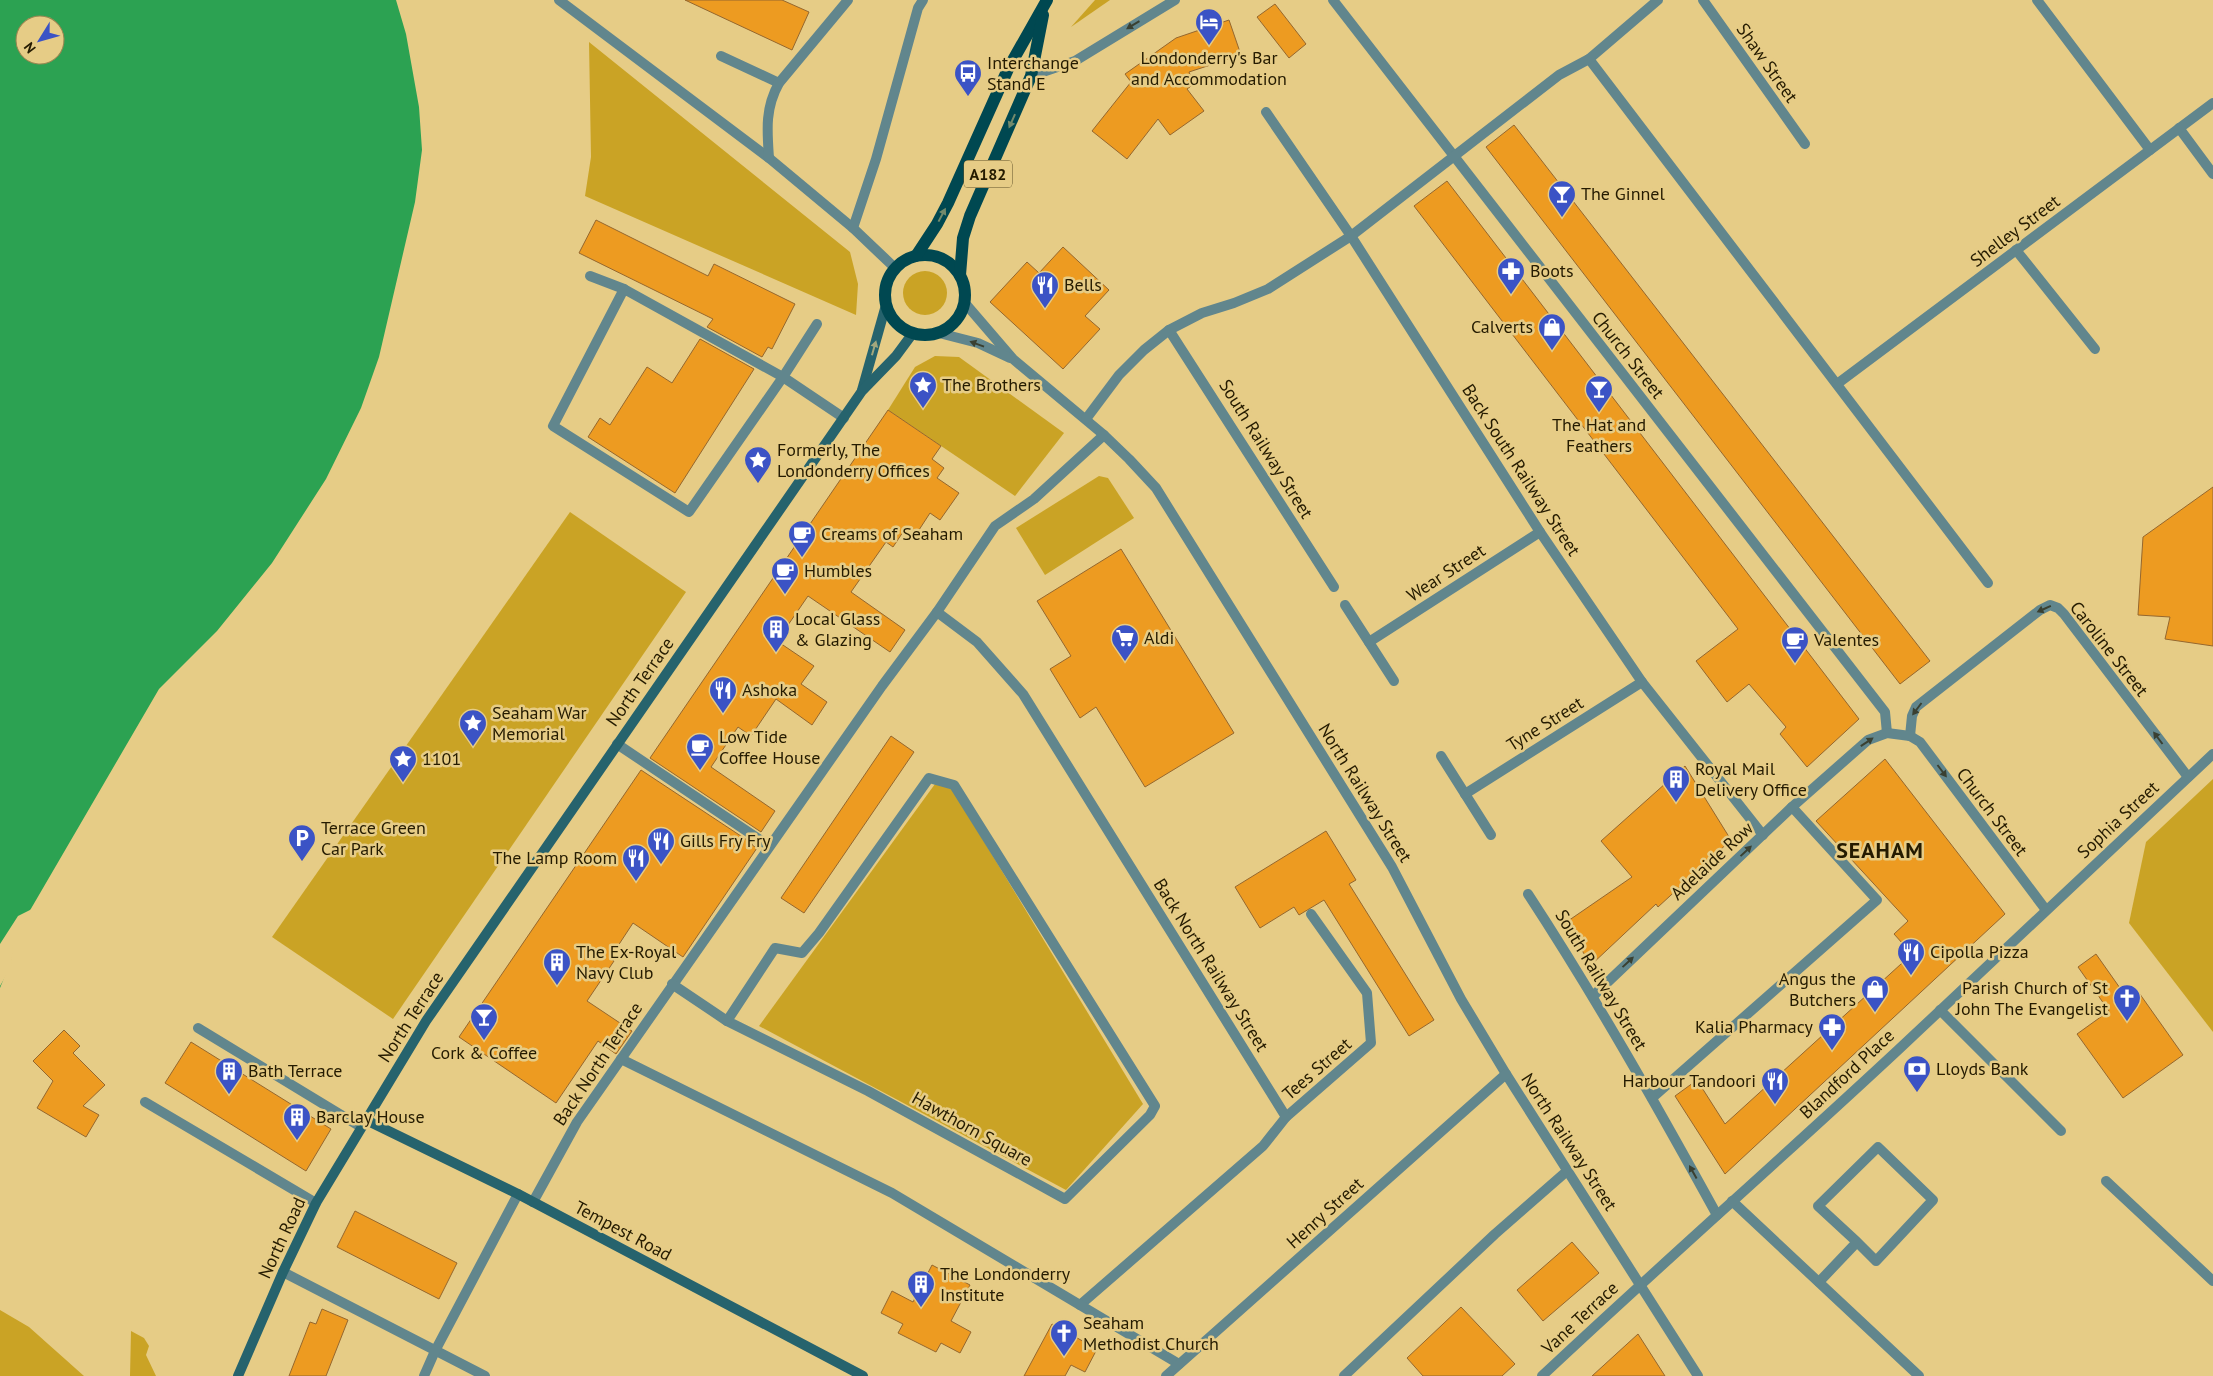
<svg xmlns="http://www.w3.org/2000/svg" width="2213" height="1376" font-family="'PT Sans',sans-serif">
<rect width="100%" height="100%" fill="#e6cc86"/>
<!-- green -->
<g fill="#caa325">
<polygon points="1095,0 1110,0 1071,27"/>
<polygon points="589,42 850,252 858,284 856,315 585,196 591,157"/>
<circle cx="925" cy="293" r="22"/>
<polygon points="935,356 959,357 1064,433 1015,496 888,410 915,367"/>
<polygon points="1099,476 1108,478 1134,518 1045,575 1016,528"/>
<polygon points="570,512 686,592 393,1019 272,937"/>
<polygon points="2213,779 2213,1032 2129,923 2146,842"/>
<polygon points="935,784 951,787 1143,1104 1066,1190 759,1026"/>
<polygon points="0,1310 29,1327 84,1376 0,1376"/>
<polygon points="131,1331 144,1338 149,1346 146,1355 156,1376 130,1376"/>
</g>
<!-- water -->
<path fill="#2ca252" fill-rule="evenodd" d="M0,0H396L406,34L419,107L422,150L415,202L379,357L361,408L326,479L272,563L217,631L159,689L11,943L8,968L0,988ZM25,25H55V55H25Z"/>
<!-- pier -->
<polygon fill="#e6cc86" points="34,908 13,944 11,967 0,986 0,944 18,916"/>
<!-- building -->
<g fill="#ed9b21" stroke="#95672e">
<polygon points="685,0 782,0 809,12 792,50"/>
<polygon points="1275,4 1306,44 1289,58 1257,17"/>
<polygon points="1229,20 1241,55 1189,72 1194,84 1187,89 1204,111 1170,135 1158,119 1127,159 1092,131 1131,82 1125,74 1176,38"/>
<polygon points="1514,125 1930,661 1900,684 1486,147"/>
<polygon points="1447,181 1859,719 1807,767 1780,734 1786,727 1749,684 1727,702 1696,661 1738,629 1414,206"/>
<polygon points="596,220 708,276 714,264 795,304 772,349 768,347 762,357 707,327 713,319 579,253"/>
<polygon points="1063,247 1109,290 1085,316 1100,329 1063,369 990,302 1027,262 1039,273"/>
<polygon points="700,339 754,369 675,493 588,437 600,418 610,425 647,367 672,383"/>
<polygon points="888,410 941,446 932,459 944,468 937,478 959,493 940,520 930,513 917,533 907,526 893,547 886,542 851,592 905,630 890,652 808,596 777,641 814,666 801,684 827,702 812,725 776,699 751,736 738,727 711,767 775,811 761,832 650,758"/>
<polygon points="2213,487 2213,646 2165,639 2170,617 2138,615 2143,537"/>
<polygon points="1121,549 1234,733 1145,787 1096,707 1080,718 1050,669 1071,656 1037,601"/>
<polygon points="891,736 914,752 804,913 781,898"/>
<polygon points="1885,759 2005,914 1725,1174 1675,1096 1697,1080 1725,1124 1912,954 1894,934 1908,921 1816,821"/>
<polygon points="1685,766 1731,840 1658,907 1656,904 1591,965 1565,923 1632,877 1601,841"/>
<polygon points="641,770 753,844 752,845 757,848 683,957 633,923 610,958 614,961 587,1001 632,1031 616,1054 598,1041 556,1103 459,1037"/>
<polygon points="1326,831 1356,880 1349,884 1434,1020 1409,1036 1324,900 1299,915 1294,907 1260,928 1235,887"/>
<polygon points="2096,954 2127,998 2137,990 2183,1055 2123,1098 2077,1034 2109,1011 2078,967"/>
<polygon points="64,1030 80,1046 73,1053 105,1085 83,1106 99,1115 86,1137 37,1108 53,1081 33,1061"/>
<polygon points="191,1042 331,1129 306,1171 165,1083"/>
<polygon points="355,1211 457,1263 439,1299 337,1247"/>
<polygon points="1572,1242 1599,1273 1543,1321 1517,1290"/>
<polygon points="932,1265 970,1285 951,1321 971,1332 960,1353 941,1343 936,1352 898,1333 903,1324 881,1313 892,1291 913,1302"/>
<polygon points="1461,1307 1515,1364 1502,1376 1423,1376 1407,1358"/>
<polygon points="322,1309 348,1320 326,1376 289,1376 310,1322 316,1324"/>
<polygon points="1052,1324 1097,1349 1085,1372 1071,1365 1065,1376 1024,1376"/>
<polygon points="1638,1334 1665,1376 1592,1376"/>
</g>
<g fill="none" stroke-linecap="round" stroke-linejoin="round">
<!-- lane -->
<g stroke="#61868d" stroke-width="10">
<polyline points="559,0 769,158 853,228 895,268"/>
<polyline points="721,56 779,83"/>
<polyline points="1589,59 1988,583"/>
<polyline points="1266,112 1351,236"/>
<polyline points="2179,128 2213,174"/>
<path d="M769,158C767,130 765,108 779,83L848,0"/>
<polyline points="853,228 876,159 918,8 923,0"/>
<polyline points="2016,250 2095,349"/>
<polyline points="590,276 624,289"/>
<polyline points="817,324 783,377 689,512 553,426 624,289 783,377 844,418"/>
<polyline points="617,744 769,846"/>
<polyline points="1940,1010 2061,1131"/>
<polyline points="1652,1098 1877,900 1792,807"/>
<polyline points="145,1102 316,1203"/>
<polyline points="1286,1117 1371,1043 1367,993 1311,914"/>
<polyline points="533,1202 577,1122 882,686 937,612 995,526 1034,499 1104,435"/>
<polyline points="1819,1282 1857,1242 1818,1206 1878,1147 1933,1200 1876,1261 1857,1242"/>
<polyline points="1344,1376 1495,1234 1567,1171"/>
</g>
<!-- street -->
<g stroke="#61868d" stroke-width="10">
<polyline points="1333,0 1885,712 1887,733"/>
<polyline points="1703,0 1805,144"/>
<polyline points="2037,0 2150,150"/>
<polyline points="1031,76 1075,61 1175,0"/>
<polyline points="1351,236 1540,532 1642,682 1763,835"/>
<polyline points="964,302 1013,359 1104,435 1129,459 1156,488 1392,867 1461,999 1506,1074 1698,1376"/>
<polyline points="1169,330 1334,587"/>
<polyline points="939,333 978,343 1010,358"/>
<polyline points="1837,384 2213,103"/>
<polyline points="1086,419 1119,375 1144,350 1169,330 1202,313 1234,303 1268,289 1351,236 1559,75 1589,59 1658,0"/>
<polyline points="1345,605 1394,681"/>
<polyline points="937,612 977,642 1023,694 1286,1117 1263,1146 1080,1305"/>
<polyline points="1369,642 1540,532"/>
<polyline points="1910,736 1912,716 1916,707 2040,610 2050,605 2058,608 2064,614 2188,777"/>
<polyline points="1441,756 1491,835"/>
<polygon points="929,778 954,785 1155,1106 1150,1115 1065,1199 868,1091 727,1021 775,948 802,953 819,933"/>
<polyline points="1465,794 1642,682"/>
<path d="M1528,894C1596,998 1657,1106 1717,1215"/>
<polyline points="672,984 727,1021"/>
<polyline points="1593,996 1792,807 1868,740 1887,733 1910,736 1920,742 2046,910"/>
<polyline points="198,1028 361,1127"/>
<polyline points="621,1059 892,1193 1179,1364"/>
<polyline points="2106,1181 2213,1281"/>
<polyline points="1732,1201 1919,1376"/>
<polyline points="283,1272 485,1376"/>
<polyline points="424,1376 435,1351 518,1194"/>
<polyline points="1166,1376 1506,1074"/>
<path d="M1542,1376C1659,1266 1780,1160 1898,1050C2003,952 2108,853 2213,754"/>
</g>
<!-- secondary -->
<g stroke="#26636d" stroke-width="10">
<polyline points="862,390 886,305"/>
<polyline points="366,1120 518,1194 863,1376"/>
<polyline points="238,1376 283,1272 316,1203 426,1021 862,391 896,356 913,333"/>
</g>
<!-- primary -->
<g stroke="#004851" stroke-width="12">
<circle cx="925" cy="295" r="40"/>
<polyline points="916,256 937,224 948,203 1008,69 1047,0"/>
<polyline points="960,275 963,238 970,216 1031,76 1043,15"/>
</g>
</g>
<!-- one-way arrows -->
<defs><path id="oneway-solid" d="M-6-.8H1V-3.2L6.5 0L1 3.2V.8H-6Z" transform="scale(1.25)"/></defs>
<g fill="#3a4031">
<use href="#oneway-solid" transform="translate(1133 25) rotate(149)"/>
<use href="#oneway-solid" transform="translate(977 344) rotate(-160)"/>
<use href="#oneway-solid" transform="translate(2044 609) rotate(156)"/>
<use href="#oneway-solid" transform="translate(1917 709) rotate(127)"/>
<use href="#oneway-solid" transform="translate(2158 738) rotate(-127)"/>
<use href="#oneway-solid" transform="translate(1867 742) rotate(-34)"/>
<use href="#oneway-solid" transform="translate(1942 771) rotate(53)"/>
<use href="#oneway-solid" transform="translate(1746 851) rotate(-43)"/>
<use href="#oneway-solid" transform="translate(1628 962) rotate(-43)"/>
<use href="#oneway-solid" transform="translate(1693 1172) rotate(-119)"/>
</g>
<g fill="#738a6c">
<use href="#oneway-solid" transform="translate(1012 121) rotate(114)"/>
<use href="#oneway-solid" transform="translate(942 215) rotate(-62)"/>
</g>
<use fill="#a3a77d" href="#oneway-solid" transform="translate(874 348) rotate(-74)"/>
<!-- icons -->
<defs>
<g id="hotel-pin" transform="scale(1.4375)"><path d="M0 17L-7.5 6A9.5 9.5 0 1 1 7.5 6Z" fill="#3b53c5" stroke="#e6cc86"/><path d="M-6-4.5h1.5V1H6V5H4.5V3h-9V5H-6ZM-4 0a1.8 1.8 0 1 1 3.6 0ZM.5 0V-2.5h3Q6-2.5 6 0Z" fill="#fff"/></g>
<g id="bus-pin" transform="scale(1.4375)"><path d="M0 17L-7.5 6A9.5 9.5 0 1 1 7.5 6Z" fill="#3b53c5" stroke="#e6cc86"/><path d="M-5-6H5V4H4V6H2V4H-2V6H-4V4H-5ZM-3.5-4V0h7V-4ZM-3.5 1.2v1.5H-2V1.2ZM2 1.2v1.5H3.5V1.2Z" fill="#fff"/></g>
<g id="bar-pin" transform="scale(1.4375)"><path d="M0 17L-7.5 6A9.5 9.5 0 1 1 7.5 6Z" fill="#3b53c5" stroke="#e6cc86"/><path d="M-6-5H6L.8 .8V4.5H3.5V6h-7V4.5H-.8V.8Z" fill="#fff"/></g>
<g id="pharmacy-pin" transform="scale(1.4375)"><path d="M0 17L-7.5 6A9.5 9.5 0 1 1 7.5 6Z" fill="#3b53c5" stroke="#e6cc86"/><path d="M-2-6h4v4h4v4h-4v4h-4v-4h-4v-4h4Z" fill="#fff"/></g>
<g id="restaurant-pin" transform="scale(1.4375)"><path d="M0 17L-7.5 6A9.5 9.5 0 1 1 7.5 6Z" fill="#3b53c5" stroke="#e6cc86"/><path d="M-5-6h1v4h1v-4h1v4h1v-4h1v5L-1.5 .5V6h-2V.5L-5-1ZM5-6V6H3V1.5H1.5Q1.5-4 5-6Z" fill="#fff"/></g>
<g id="shop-pin" transform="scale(1.4375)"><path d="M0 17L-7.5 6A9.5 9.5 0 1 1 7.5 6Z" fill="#3b53c5" stroke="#e6cc86"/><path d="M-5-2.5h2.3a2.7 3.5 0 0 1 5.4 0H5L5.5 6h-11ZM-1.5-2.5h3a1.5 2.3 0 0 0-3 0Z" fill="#fff"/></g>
<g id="sight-pin" transform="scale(1.4375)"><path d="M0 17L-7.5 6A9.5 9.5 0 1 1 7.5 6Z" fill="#3b53c5" stroke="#e6cc86"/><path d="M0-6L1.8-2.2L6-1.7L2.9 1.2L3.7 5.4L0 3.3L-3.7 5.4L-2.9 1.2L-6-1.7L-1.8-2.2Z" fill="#fff"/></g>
<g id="cafe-pin" transform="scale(1.4375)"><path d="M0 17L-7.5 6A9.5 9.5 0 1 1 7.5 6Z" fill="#3b53c5" stroke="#e6cc86"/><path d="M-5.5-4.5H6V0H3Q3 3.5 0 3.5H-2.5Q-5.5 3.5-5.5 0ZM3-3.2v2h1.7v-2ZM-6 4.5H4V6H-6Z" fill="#fff"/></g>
<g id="building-pin" transform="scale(1.4375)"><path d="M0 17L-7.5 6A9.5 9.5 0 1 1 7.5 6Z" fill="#3b53c5" stroke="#e6cc86"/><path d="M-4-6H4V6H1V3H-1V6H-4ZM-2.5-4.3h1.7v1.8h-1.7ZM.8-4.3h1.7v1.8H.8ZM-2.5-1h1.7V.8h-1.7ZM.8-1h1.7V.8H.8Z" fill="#fff"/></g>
<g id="supermarket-pin" transform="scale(1.4375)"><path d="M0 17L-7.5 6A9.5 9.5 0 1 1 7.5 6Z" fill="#3b53c5" stroke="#e6cc86"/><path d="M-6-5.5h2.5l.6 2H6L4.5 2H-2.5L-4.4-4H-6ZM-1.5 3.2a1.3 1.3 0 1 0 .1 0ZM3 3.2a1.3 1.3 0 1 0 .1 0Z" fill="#fff"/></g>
<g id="parking-pin" transform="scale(1.4375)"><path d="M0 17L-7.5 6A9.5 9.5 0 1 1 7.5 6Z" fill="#3b53c5" stroke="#e6cc86"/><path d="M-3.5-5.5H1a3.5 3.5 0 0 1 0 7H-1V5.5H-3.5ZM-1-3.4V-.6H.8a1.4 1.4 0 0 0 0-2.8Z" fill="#fff"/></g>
<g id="church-pin" transform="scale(1.4375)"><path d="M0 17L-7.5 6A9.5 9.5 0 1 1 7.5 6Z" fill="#3b53c5" stroke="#e6cc86"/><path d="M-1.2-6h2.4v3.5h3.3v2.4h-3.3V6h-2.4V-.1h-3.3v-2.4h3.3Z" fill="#fff"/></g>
<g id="bank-pin" transform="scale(1.4375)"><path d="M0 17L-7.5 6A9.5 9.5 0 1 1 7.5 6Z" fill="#3b53c5" stroke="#e6cc86"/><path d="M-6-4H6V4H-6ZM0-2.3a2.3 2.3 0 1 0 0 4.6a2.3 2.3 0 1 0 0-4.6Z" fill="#fff"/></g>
</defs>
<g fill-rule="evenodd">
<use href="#hotel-pin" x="1209" y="22"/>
<use href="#bus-pin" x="968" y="73"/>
<use href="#bar-pin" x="1562" y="194"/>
<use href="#pharmacy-pin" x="1511" y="271"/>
<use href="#restaurant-pin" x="1045" y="285"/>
<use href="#shop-pin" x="1552" y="327"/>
<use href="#sight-pin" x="923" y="385"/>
<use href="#bar-pin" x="1599" y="389"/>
<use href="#sight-pin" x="758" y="460"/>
<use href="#cafe-pin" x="802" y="534"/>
<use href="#cafe-pin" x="785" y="571"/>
<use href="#building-pin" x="776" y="629"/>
<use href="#supermarket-pin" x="1125" y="638"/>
<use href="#cafe-pin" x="1795" y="640"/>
<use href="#restaurant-pin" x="723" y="690"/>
<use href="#sight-pin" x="473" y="723"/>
<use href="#cafe-pin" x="700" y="747"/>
<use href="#sight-pin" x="403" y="759"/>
<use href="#building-pin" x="1676" y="779"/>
<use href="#parking-pin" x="302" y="838"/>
<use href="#restaurant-pin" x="661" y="841"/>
<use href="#restaurant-pin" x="636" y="858"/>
<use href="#restaurant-pin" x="1911" y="952"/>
<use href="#building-pin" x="557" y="962"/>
<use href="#shop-pin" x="1875" y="989"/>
<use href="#church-pin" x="2127" y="998"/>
<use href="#bar-pin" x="484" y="1017"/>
<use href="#pharmacy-pin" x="1832" y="1027"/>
<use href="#bank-pin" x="1917" y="1069"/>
<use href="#building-pin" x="229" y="1071"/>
<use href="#restaurant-pin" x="1775" y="1081"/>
<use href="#building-pin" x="297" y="1117"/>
<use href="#building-pin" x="921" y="1284"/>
<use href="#church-pin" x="1064" y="1333"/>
</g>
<g text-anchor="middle" stroke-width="5" stroke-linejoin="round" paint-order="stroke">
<!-- shield labels -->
<rect fill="#e6cc86" stroke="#5f5028" stroke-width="1" x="964" y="160.5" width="48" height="27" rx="4"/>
<g font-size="16" font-weight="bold" fill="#251b00">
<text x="988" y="180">A182</text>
</g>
<!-- poi labels -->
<g font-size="18" fill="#251b00" stroke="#e6cc86" text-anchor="start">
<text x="1209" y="64" text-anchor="middle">Londonderry's Bar<tspan x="1209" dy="21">and Accommodation</tspan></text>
<text x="987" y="69">Interchange<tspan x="987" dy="21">Stand E</tspan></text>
<text x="1581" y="200">The Ginnel</text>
<text x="1530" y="277">Boots</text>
<text x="1064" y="291">Bells</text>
<text x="1533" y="333" text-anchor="end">Calverts</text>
<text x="942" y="391">The Brothers</text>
<text x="1599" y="431" text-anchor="middle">The Hat and<tspan x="1599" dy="21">Feathers</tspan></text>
<text x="777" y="456">Formerly, The<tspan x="777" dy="21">Londonderry Offices</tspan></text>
<text x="821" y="540">Creams of Seaham</text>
<text x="804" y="577">Humbles</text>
<text x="795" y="625">Local Glass<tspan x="795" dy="21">&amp; Glazing</tspan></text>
<text x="1144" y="644">Aldi</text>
<text x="1814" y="646">Valentes</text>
<text x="742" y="696">Ashoka</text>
<text x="492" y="719">Seaham War<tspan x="492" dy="21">Memorial</tspan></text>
<text x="719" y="743">Low Tide<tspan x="719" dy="21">Coffee House</tspan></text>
<text x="422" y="765">1101</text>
<text x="1695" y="775">Royal Mail<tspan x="1695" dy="21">Delivery Office</tspan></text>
<text x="321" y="834">Terrace Green<tspan x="321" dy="21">Car Park</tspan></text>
<text x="680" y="847">Gills Fry Fry</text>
<text x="617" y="864" text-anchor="end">The Lamp Room</text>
<text x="576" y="958">The Ex-Royal<tspan x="576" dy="21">Navy Club</tspan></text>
<text x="1930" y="958">Cipolla Pizza</text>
<text x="1856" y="985" text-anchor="end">Angus the<tspan x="1856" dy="21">Butchers</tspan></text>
<text x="2108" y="994" text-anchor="end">Parish Church of St<tspan x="2108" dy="21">John The Evangelist</tspan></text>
<text x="1813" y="1033" text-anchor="end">Kalia Pharmacy</text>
<text x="484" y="1059" text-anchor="middle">Cork &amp; Coffee</text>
<text x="1936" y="1075">Lloyds Bank</text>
<text x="248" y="1077">Bath Terrace</text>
<text x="1756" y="1087" text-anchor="end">Harbour Tandoori</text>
<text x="316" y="1123">Barclay House</text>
<text x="940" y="1280">The Londonderry<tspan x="940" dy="21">Institute</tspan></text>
<text x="1083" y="1329">Seaham<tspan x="1083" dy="21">Methodist Church</tspan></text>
</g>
<!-- street labels -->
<g font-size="18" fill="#251b00" stroke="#e6cc86">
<text transform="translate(1767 63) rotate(55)" y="6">Shaw Street</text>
<text transform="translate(2015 231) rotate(-37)" y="6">Shelley Street</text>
<text transform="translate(1628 355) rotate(52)" y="6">Church Street</text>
<text transform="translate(1266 449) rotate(58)" y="6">South Railway Street</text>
<text transform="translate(1521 470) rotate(57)" y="6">Back South Railway Street</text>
<text transform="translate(1446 573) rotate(-33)" y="6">Wear Street</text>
<text transform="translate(2109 649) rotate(52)" y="6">Caroline Street</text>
<text transform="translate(640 682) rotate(-55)" y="6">North Terrace</text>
<text transform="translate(1545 724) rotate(-32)" y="6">Tyne Street</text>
<text transform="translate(1365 793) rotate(58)" y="6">North Railway Street</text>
<text transform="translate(1992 812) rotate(53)" y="6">Church Street</text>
<text transform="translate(2118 820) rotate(-43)" y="6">Sophia Street</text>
<text transform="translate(1712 861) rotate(-43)" y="6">Adelaide Row</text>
<text transform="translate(1211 965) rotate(58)" y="6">Back North Railway Street</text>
<text transform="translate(1601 980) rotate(59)" y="6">South Railway Street</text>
<text transform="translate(411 1017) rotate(-57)" y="6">North Terrace</text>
<text transform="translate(598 1064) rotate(-56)" y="6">Back North Terrace</text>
<text transform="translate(1317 1069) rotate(-41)" y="6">Tees Street</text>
<text transform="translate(1847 1074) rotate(-43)" y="6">Blandford Place</text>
<text transform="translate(972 1129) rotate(29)" y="6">Hawthorn Square</text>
<text transform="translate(1569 1142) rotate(57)" y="6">North Railway Street</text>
<text transform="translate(1325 1213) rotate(-42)" y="6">Henry Street</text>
<text transform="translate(623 1231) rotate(28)" y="6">Tempest Road</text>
<text transform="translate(282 1238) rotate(-65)" y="6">North Road</text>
<text transform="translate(1580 1318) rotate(-43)" y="6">Vane Terrace</text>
</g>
<!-- district labels -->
<g font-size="22" font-weight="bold" letter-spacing="1" fill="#251b00" stroke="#e6cc86">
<text x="1880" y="858">SEAHAM</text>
</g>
</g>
<!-- north arrow -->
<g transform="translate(40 40) rotate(233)"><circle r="24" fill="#e6cc86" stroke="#998550"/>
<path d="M0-4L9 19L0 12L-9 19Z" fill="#3b53c5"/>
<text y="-8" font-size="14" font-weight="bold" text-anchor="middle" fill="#251b00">N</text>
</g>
</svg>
